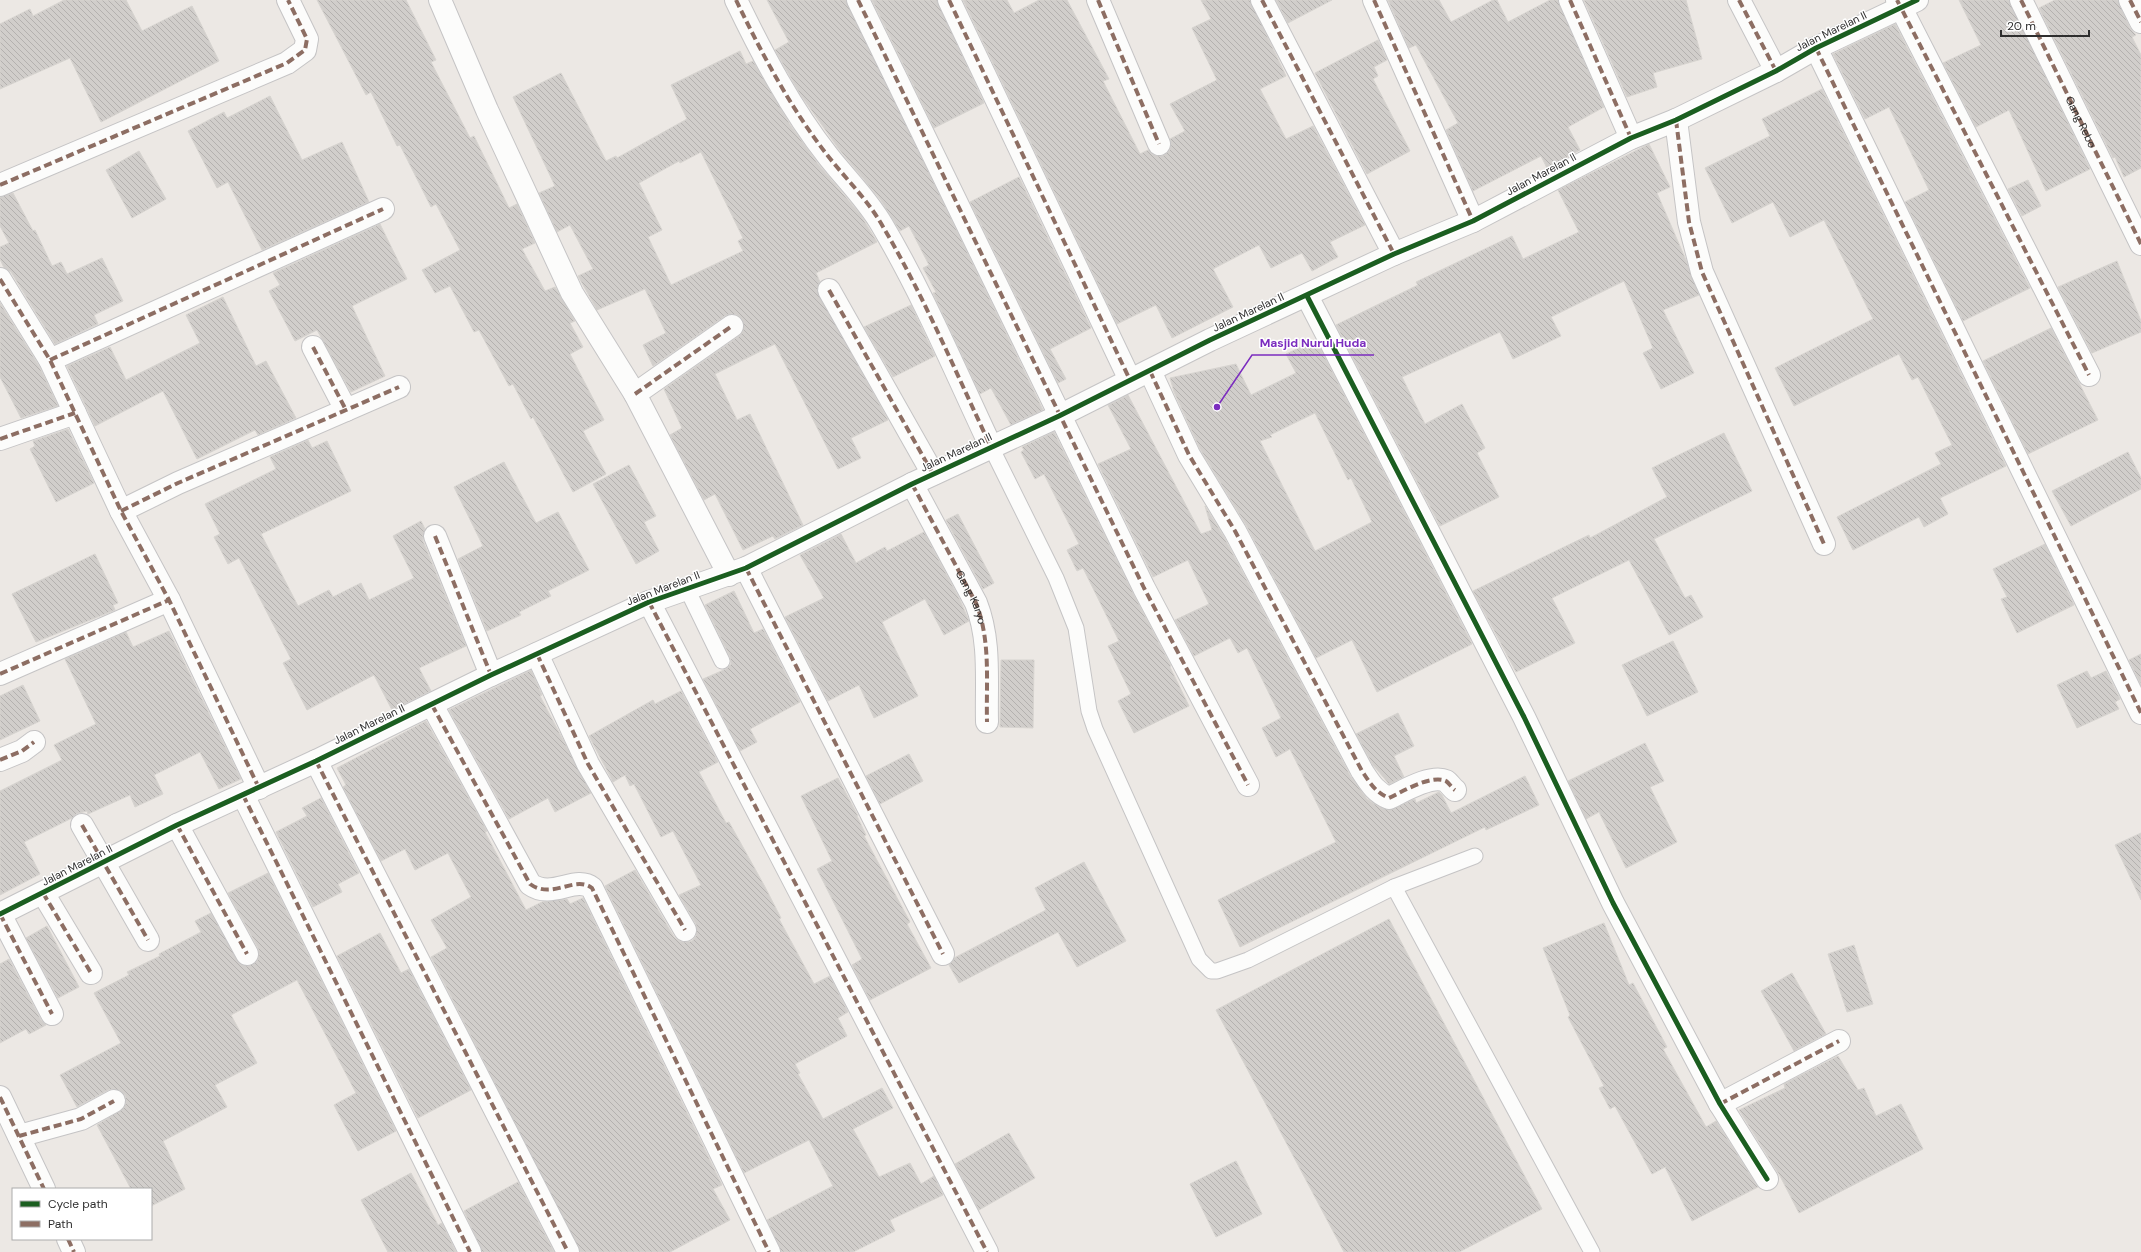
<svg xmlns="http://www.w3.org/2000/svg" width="2141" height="1252" font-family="'DM Sans',sans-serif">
<defs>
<pattern id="building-back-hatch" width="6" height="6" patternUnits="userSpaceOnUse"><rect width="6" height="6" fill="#d1cecb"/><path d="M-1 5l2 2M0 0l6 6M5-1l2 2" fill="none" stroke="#b4b1af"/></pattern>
</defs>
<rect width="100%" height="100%" fill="#ece8e4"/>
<!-- building -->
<g fill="url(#building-back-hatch)" stroke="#d7d4d0" fill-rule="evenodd">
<polygon points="64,0 126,0 142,31 192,6 219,61 101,122 70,58 0,89 0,24 30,9 33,16"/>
<polygon points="317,0 406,0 436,60 431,62 470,138 474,136 509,208 517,204 535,243 522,249 545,291 555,287 575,321 570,323 583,347 570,354 604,420 583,431 606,474 573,492 533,417 531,419 513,384 509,386 479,330 474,332 450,286 435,293 422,270 460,250 436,204 431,207 400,145 397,146 371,92 366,95"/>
<polygon points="767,0 846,0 1043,410 1011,425 991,388 980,394 933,293 936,292 923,268 929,265 909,226 900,231 880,199 838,148 800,94 775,50 789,42"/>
<polygon points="872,0 937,0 984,103 934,128"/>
<polygon points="963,0 1007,0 1014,13 1039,0 1067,0 1109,79 1103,81 1140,154 1148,150 1152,154 1158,156 1164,155 1169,151 1171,145 1170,139 1185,131 1170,104 1217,80 1192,28 1211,19 1201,0 1250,0 1286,76 1260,89 1286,139 1313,126 1365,225 1330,242 1338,257 1312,271 1302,253 1271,268 1259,245 1213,269 1233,307 1172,338 1156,305 1117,324"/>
<polygon points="1276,0 1332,0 1288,23"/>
<polygon points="1388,0 1439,0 1451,22 1493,0 1497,0 1508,22 1550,0 1558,0 1604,107 1568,127 1580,150 1547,168 1541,156 1473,191 1446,130 1458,123 1416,45 1409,48"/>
<polygon points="1584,0 1686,0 1702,59 1653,73 1657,87 1627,97"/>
<polygon points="1959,0 2009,0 2090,169 2046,191 2009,110 1976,127 1943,63 1981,45"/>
<polygon points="2055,0 2118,0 2130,28 2136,35 2132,37 2141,55 2141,168 2124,177 2115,157 2113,158 2039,8"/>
<polygon points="1895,24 2030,288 1963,321 1905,202 1929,190 1889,107 1865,119 1833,54"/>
<polygon points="1378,40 1387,60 1374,67 1378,76 1373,79 1410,151 1367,174 1315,73"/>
<path d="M740,51L746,64L753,61L791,126L818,164L860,214L877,242L816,273L820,282L817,290L888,420L851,438L861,458L838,469L775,344L715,374L737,420L750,414L803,525L775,539L773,536L743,550L715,494L704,500L670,435L682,428L664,389L739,336L743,331L742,319L737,315L731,314L725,316L653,366L643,345L666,333L645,289L597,310L578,276L593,269L570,225L557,232L539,193L555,186L513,97L561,73L606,161L616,156L617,158L687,119L671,85ZM701,152L743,238L738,241L743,251L671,285L648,237L662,230L639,183L679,161L680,163Z"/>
<polygon points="1822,89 2006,466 1940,498 1948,514 1924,527 1919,517 1853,550 1837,517 1941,464 1935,453 1952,445 1918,377 1912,380 1899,354 1794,406 1775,368 1873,319 1824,220 1790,237 1773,202 1732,223 1705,168 1770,136 1762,119"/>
<polygon points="270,96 302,160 342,142 369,202 262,250 228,182 217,188 188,131 224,112 227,118"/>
<polygon points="1649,144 1670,187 1657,193 1686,260 1699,295 1663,310 1694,373 1661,389 1643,353 1653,348 1624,281 1551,317 1561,336 1513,359 1500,332 1402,377 1425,424 1462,404 1485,448 1477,453 1499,497 1440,526 1336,325 1418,285 1416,282 1512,236 1523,259 1579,232 1558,190"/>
<polygon points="139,151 166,199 132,218 106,170"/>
<polygon points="1019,177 1091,328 1050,349 1066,379 1058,383 970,202"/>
<polygon points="2028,180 2041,206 2022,216 2008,189"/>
<polygon points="13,193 33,231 35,230 52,266 61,262 67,274 102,258 123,301 94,315 98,324 55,344 11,272 4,268 0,259 0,247 9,243 0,226 0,197"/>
<polygon points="380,224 407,279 352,306 385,376 351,392 317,330 295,341 269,291 280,285 273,273"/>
<polygon points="2117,261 2141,321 2141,332 2092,353 2058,287"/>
<polygon points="223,297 256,366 266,361 296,418 258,435 255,430 197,459 163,391 95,426 67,366 110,347 126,380 200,343 186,315"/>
<polygon points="0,303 39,366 58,406 21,418 0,377"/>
<polygon points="911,305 935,356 893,377 864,327"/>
<polygon points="2051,328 2098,420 2028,454 1983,361"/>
<path d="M1316,340L1472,644L1377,692L1352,640L1316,658L1246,525L1200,449L1174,392L1170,378L1236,364L1251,395L1296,373L1286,354ZM1315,413L1348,480L1351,478L1372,522L1315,551L1260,441L1272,437L1270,435Z"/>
<polygon points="1128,395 1201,534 1212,530 1205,506 1224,537 1351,777 1367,799 1379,807 1389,810 1415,799 1416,803 1439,792 1442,795 1451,813 1525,776 1539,805 1486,830 1485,827 1240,947 1218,900 1336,842 1290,749 1276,757 1262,728 1281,718 1247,648 1238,653 1230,638 1194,656 1175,620 1209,604 1188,560 1153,577 1098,464 1131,449 1108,405"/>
<polygon points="68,429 94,483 56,502 30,449 35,446 33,441"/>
<polygon points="1054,432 1133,593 1171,666 1170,667 1189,706 1134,733 1118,701 1131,694 1108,646 1119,641 1083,568 1077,571 1067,550 1079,544 1044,474 1035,479 1021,452 1024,450 1022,447"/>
<polygon points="1724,433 1752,491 1654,539 1685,598 1691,595 1703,617 1669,635 1629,560 1552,598 1575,643 1516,672 1473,591 1589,535 1590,538 1667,497 1652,468"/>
<polygon points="308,440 312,448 327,441 351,491 261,534 298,606 329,590 333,597 361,583 369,600 414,578 393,536 421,521 425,529 423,535 423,541 466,646 419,668 431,691 392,710 374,675 307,710 283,663 291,659 239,558 228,564 214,537 220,534 205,504 276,469 270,457"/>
<polygon points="2128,452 2141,478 2141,489 2071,526 2052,491"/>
<polygon points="504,462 536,523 558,512 589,570 548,591 551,596 519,612 521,615 487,631 458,559 483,546 454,487"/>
<polygon points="629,465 656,516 644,522 659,551 636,564 593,484"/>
<polygon points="958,514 994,583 983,589 946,520"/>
<polygon points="924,532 960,600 969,621 944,635 925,599 882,622 918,696 874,718 859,685 828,701 785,617 824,598 800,555 841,534 856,563 885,547 887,551"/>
<polygon points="2045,544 2074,605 2017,633 2001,599 2007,597 1993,569"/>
<polygon points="95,554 118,603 113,605 115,610 36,642 12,594"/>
<polygon points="734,591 754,633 763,629 800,702 750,729 757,742 740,751 703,679 726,669 731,664 730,657 705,605"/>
<polygon points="169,631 241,779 219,789 200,752 154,775 163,794 135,807 130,795 88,814 87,811 76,814 72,818 24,842 40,874 0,895 0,791 62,760 54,745 96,724 65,659 126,632 133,647"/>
<polygon points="1673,641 1698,692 1647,716 1622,665"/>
<polygon points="2141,654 2141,685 2129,660"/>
<polygon points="1001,660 1034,660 1033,728 1000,727"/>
<polygon points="531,670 542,695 540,696 591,793 555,812 548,798 509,819 449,710"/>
<polygon points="2087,671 2091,678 2106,671 2120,699 2115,702 2119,709 2077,728 2057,685"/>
<polygon points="23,685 40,721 0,740 0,696"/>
<polygon points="681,691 718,762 699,772 726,823 729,822 764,885 781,918 779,919 814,984 830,976 848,1012 838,1018 847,1036 795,1064 800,1073 798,1074 823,1119 882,1088 893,1108 853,1129 879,1177 910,1163 921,1184 934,1176 943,1195 890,1220 895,1231 853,1252 781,1252 767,1220 833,1186 809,1140 744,1173 605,886 635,870 674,937 679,941 685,942 692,941 696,936 696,924 679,895 701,885 673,831 661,837 634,784 630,786 625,775 613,782 589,736 653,700 655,704"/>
<polygon points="1398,713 1414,746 1394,756 1404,777 1389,784 1373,765 1356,734"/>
<polygon points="426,721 487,831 485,832 526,910 542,902 567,899 570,904 583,898 722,1185 713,1189 730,1220 670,1252 580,1252 431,957 447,948 431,920 471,897 448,853 415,870 405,849 381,861 343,787 346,785 337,768"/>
<polygon points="1645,743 1664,781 1650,787 1677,842 1626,868 1599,812 1586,819 1568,781"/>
<polygon points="909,754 923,781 880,804 866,776"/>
<polygon points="838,778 858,816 857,816 866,835 864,836 910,922 907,924 931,968 870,1000 852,965 862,959 817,869 832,861 801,796"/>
<polygon points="321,798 359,873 338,884 342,892 313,907 276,832 307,816 302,808"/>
<polygon points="2141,833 2141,900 2115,845"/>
<polygon points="1084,862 1126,941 1077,967 1058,932 959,983 949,965 954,958 1046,910 1035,888"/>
<polygon points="268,873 396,1131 358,1151 334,1105 356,1093 297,980 231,1015 257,1063 215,1085 227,1107 163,1141 185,1189 151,1206 151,1189 131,1189 97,1125 124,1108 126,1102 125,1095 115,1089 108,1090 77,1107 60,1075 121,1043 94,993 129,975 127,972 160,956 159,954 201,932 195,921 211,913 240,964 247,966 257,961 259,955 258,948 228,893"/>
<polygon points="1389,919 1542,1209 1459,1252 1344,1252 1216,1010"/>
<polygon points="1604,923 1629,985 1633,983 1667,1047 1663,1049 1706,1127 1716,1121 1758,1187 1692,1221 1665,1167 1652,1174 1615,1106 1610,1109 1599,1088 1604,1086 1568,1017 1570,1015 1543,948"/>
<polygon points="47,926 79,987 58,998 26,938"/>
<polygon points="380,933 401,973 409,969 471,1090 418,1118 337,956"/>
<polygon points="1854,945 1873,1004 1847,1012 1828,954"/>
<polygon points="9,959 41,1020 46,1025 29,1034 26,1029 0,1043 0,964"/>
<polygon points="1792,973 1826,1034 1794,1051 1761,991"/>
<polygon points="1838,1056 1858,1090 1864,1088 1876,1116 1901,1104 1923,1149 1799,1213 1780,1176 1739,1110 1785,1088 1784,1084"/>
<polygon points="1009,1133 1035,1178 979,1210 955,1164"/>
<polygon points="1236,1161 1262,1214 1216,1237 1190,1184"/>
<polygon points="411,1173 438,1225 442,1223 456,1252 388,1252 361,1200"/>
<polygon points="518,1182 554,1252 482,1252 464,1211"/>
</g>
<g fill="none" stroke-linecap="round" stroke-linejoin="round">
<!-- service casing -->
<g stroke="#c5c4c5" stroke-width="17">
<g id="service">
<polyline points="991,447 1056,578 1076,628 1089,711 1095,729 1199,959 1211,971 1217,971 1248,960 1394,887 1475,856"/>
<polyline points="687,589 722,661"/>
<polyline points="1394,887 1592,1252"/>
</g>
</g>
<!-- minor casing -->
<g stroke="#c5c4c5" stroke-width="24">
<g id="minor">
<polyline points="440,0 487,110 572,293 635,394 729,575"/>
<path d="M736,0C762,54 791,109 828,156C846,179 867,199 882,225C924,296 956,373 991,447"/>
<polyline points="858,0 1144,588 1248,785"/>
<polyline points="949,0 1130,380"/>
<polyline points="1098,0 1159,144"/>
<polyline points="1262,0 1394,254"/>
<polyline points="1374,0 1473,221"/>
<polyline points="1570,0 1631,138"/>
<polyline points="1739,0 1776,71"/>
<polyline points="1897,0 2089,375"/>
<polyline points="2021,0 2141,244"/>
<polyline points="2130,0 2141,22"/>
<polyline points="1816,48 2141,713"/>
<polyline points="1676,120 1689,222 1702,272 1824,544"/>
<polyline points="0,185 287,63 305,50 307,39 288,0"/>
<polyline points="0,279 50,360 121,511 169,600 259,788"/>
<polyline points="829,290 933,474"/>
<polyline points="1307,296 1524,717 1613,903 1720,1104 1767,1179"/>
<polyline points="313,347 346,410"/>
<polyline points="50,360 383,209"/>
<path d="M1150,371L1189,455L1235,531L1362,771C1370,783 1375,792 1389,798C1402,792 1431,774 1446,781C1449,783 1452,788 1455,790"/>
<polyline points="635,394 732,326"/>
<polyline points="0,439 75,413"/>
<path id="s1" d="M912,484L976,603C991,641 986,682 987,722"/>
<polyline points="121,511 178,483 399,387"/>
<polyline points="435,536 491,675"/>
<polyline points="746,568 943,954"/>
<polyline points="649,602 987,1252"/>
<polyline points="537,654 588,764 685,930"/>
<polyline points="0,674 169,600"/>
<path d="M432,705L530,884C552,900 575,875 592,888L769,1252"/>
<polyline points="0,760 22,751 34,742"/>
<polyline points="316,761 568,1252"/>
<polyline points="243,795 470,1252"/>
<polyline points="82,825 148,940"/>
<polyline points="177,825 247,954"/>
<polyline points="43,893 91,973"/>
<polyline points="0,914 177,825 316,761 491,675 649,602 746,568 912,484 1059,416 1210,340 1394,254 1473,221 1631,138 1676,120 1776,71 1816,48 1917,0"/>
<polyline points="0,914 52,1014"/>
<polyline points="0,1097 44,1189"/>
<polyline points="1720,1104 1839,1041"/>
<polyline points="19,1136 81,1119 114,1101"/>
<polyline points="68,1239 74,1252"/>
</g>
</g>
<!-- service -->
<use href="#service" stroke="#fcfcfb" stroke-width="15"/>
<!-- minor -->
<use href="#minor" stroke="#fcfcfb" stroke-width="22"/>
<!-- quiet -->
<g stroke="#8d6e63" stroke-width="4" stroke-dasharray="8 4" stroke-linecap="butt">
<path d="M736,0C762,54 791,109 828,156C846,179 867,199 882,225C924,296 956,373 991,447"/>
<polyline points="858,0 1144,588 1248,785"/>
<polyline points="949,0 1130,380"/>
<polyline points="1098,0 1159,144"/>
<polyline points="1262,0 1394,254"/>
<polyline points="1374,0 1473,221"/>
<polyline points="1570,0 1631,138"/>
<polyline points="1739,0 1776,71"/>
<polyline points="1897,0 2089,375"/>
<path id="s2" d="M2021,0L2141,244"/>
<polyline points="2130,0 2141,22"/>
<polyline points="1816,48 2141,713"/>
<polyline points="1676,120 1689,222 1702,272 1824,544"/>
<polyline points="0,185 287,63 305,50 307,39 288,0"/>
<polyline points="0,279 50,360 121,511 169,600 259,788"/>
<polyline points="829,290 933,474"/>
<polyline points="313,347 346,410"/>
<polyline points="50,360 383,209"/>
<path d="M1150,371L1189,455L1235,531L1362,771C1370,783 1375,792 1389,798C1402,792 1431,774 1446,781C1449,783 1452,788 1455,790"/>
<polyline points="635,394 732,326"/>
<polyline points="0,439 75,413"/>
<path d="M912,484L976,603C991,641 986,682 987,722"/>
<polyline points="121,511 178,483 399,387"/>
<polyline points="435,536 491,675"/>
<polyline points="746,568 943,954"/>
<polyline points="649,602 987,1252"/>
<polyline points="537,654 588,764 685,930"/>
<polyline points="0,674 169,600"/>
<path d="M432,705L530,884C552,900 575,875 592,888L769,1252"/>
<polyline points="0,760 22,751 34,742"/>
<polyline points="316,761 568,1252"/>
<polyline points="243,795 470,1252"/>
<polyline points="82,825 148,940"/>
<polyline points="177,825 247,954"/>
<polyline points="43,893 91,973"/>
<polyline points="0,914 52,1014"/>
<polyline points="0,1097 44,1189"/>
<polyline points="1720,1104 1839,1041"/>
<polyline points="19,1136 81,1119 114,1101"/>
<polyline points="68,1239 74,1252"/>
</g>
<!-- cycleway casing -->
<g stroke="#fff" stroke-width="8">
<g id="cycleway">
<polyline points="1307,296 1524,717 1613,903 1720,1104 1767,1179"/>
<polyline points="0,914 177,825 316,761 491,675 649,602 746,568 912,484 1059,416 1210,340 1394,254 1473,221 1631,138 1676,120 1776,71 1816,48 1917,0"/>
</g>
</g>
<!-- cycleway -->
<use href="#cycleway" stroke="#1b5e20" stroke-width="5"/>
</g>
<g text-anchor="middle" stroke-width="3" stroke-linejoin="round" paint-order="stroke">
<!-- street labels -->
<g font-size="11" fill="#2e2e2e" stroke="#fff">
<text transform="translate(1831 31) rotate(-26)" y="4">Jalan Marelan II</text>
<text dy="4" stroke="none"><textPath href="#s2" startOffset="136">Gang Rebo</textPath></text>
<text transform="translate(1541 174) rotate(-28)" y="4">Jalan Marelan II</text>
<text transform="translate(1248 312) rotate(-25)" y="4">Jalan Marelan II</text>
<text transform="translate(956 452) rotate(-25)" y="4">Jalan Marelan II</text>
<text transform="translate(663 588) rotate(-21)" y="4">Jalan Marelan II</text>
<text dy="4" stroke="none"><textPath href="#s1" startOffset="128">Gang Karyo</textPath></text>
<text transform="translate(369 724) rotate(-26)" y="4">Jalan Marelan II</text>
<text transform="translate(77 865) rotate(-27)" y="4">Jalan Marelan II</text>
</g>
</g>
<!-- callouts -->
<path fill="none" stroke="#7b2cbf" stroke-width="1.5" d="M1217 407L1252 355H1374"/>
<circle fill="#7b2cbf" stroke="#fff" stroke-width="1.5" cx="1217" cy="407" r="4"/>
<g font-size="12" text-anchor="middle" font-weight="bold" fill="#7b2cbf" stroke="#fff" stroke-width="3" stroke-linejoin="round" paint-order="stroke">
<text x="1313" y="347">Masjid Nurul Huda</text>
</g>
<!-- legend -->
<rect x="12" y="1188" width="140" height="52" fill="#ffffff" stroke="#ababab"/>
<rect x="20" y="1201" width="20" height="6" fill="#1b5e20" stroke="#ababab"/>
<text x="48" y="1208" font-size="12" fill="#2e2e2e">Cycle path</text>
<rect x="20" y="1221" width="20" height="6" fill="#8d6e63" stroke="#ababab"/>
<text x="48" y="1228" font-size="12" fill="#2e2e2e">Path</text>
<!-- scale -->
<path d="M2001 30v6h88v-6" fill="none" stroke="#2e2e2e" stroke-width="2"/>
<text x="2007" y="30" font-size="12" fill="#2e2e2e" stroke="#ffffff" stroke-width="3" paint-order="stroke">20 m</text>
</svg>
